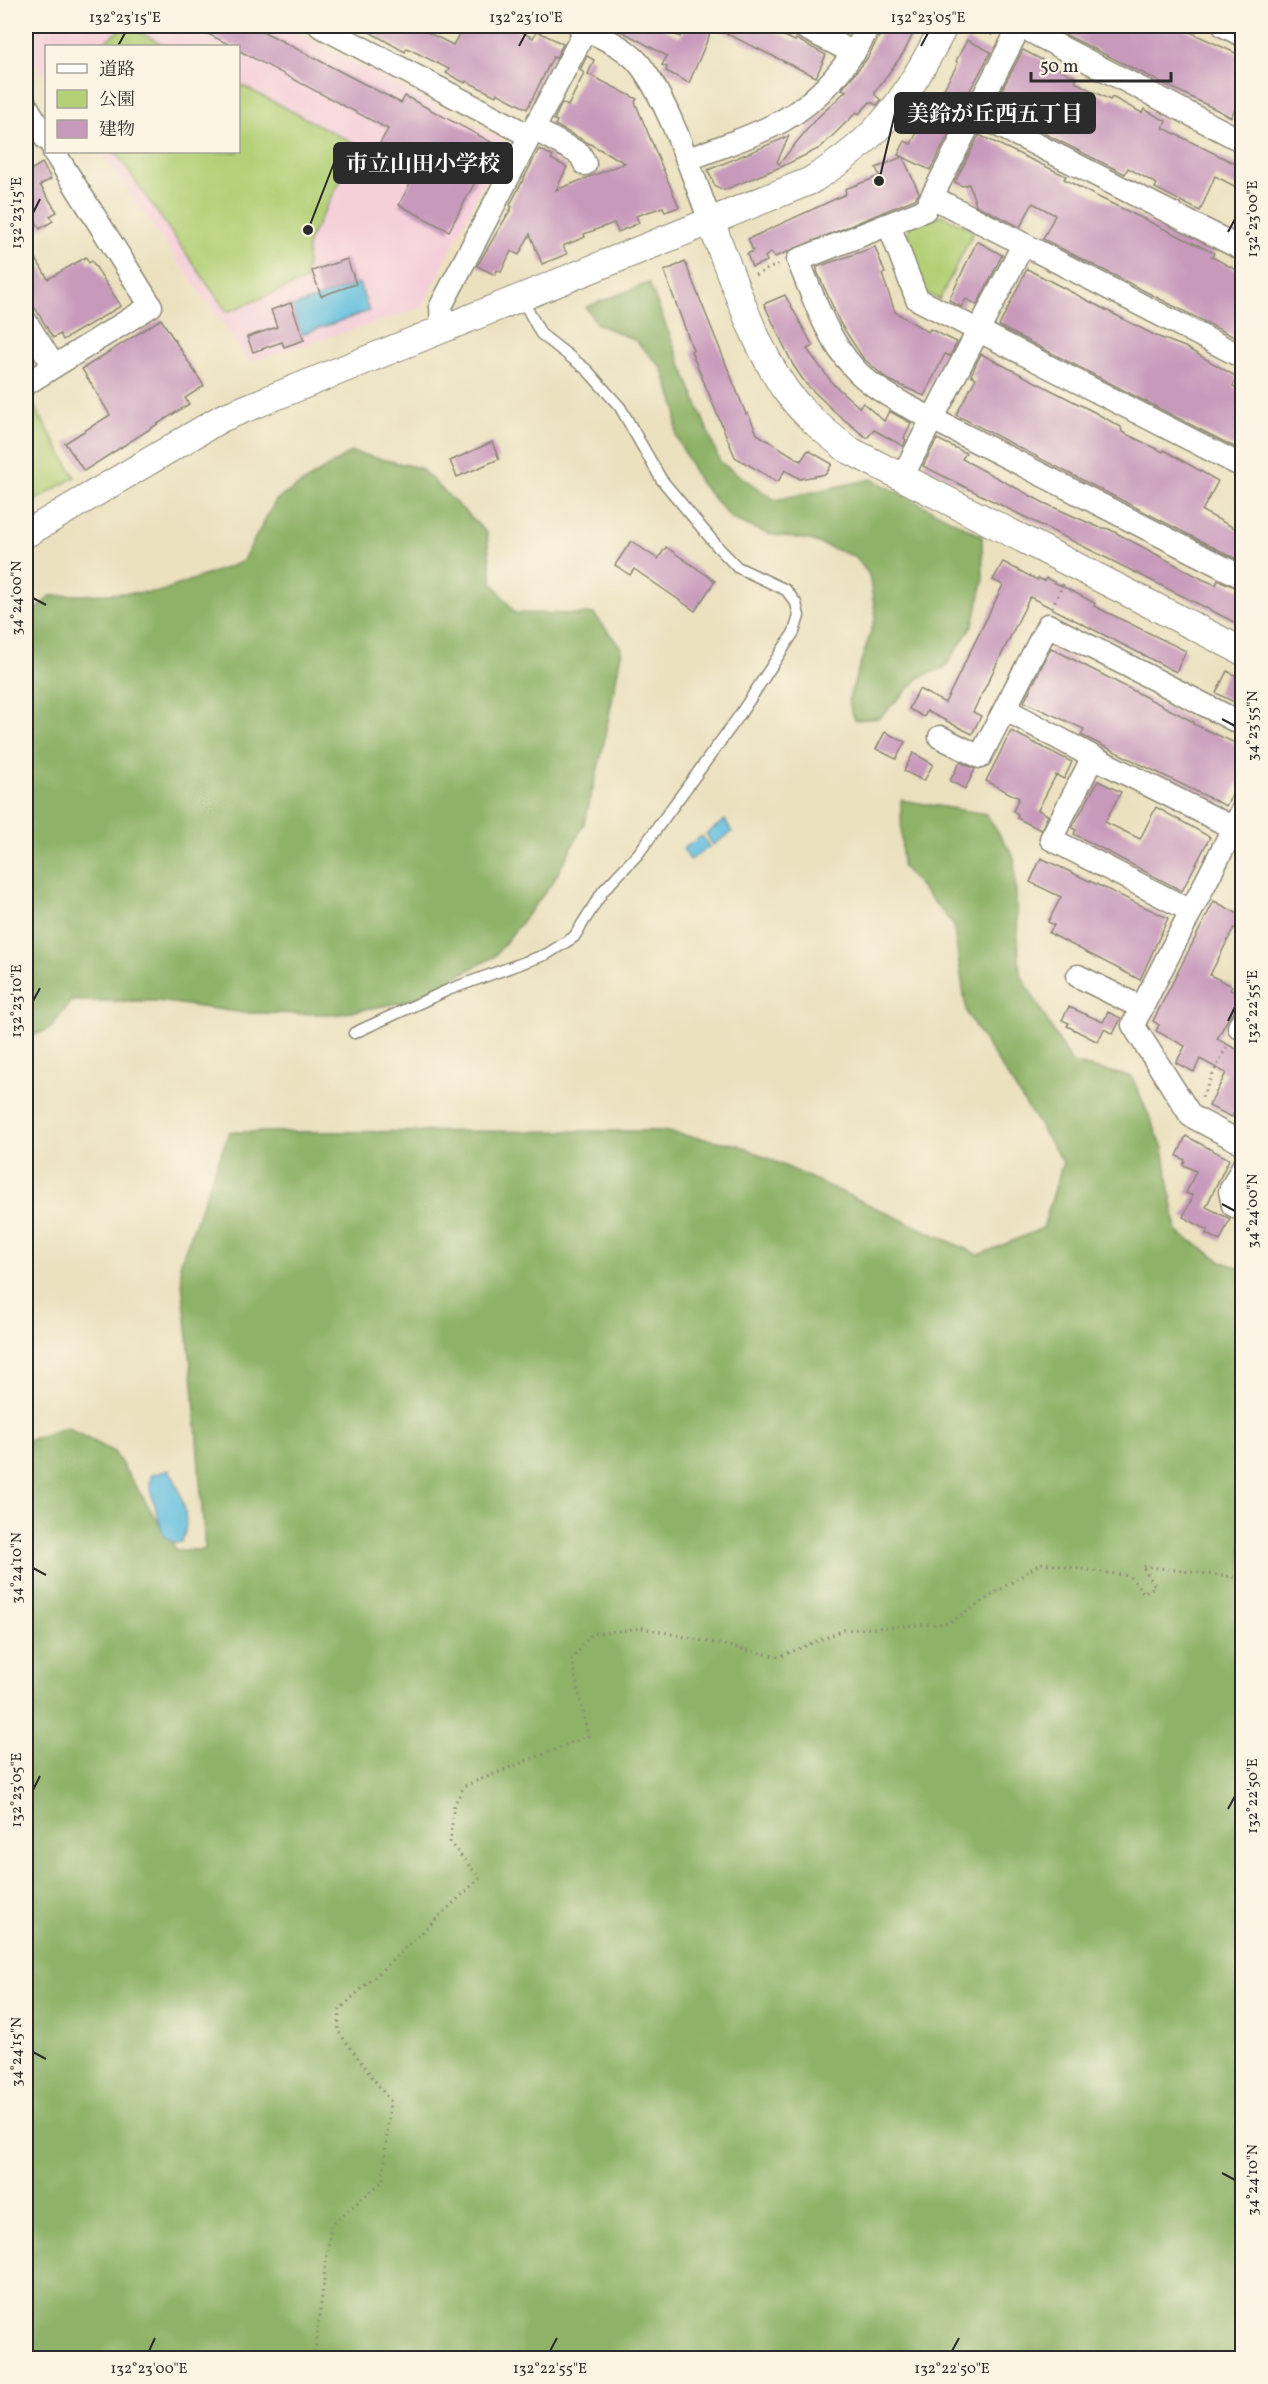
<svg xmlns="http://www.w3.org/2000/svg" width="1268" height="2384" font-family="Vollkorn,'Noto Serif JP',serif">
<rect width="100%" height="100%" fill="#fcf5e5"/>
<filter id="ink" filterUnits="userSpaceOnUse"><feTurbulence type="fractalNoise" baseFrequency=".0167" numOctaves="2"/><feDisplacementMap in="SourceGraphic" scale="12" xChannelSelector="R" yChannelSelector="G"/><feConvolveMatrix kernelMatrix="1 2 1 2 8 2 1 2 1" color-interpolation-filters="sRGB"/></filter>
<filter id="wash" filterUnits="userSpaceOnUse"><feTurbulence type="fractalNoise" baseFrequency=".008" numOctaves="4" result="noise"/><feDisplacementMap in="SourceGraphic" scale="24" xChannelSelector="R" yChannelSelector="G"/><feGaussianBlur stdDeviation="1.35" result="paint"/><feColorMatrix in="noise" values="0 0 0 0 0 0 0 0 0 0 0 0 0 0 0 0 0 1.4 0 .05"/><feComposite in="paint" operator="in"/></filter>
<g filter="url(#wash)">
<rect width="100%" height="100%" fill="#ebe1bf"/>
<!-- built -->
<polygon fill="#f5cfda" points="32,26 284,26 504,141 422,308 250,362 100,152 238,152 238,46 46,46 46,77 26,48 26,30"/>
<!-- green -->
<g fill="#b3d077" stroke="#6f7e51" stroke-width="1.5">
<polygon points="126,26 167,46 98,46"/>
<polygon points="239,84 359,146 308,242 306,280 227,312 115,152 238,152"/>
<polygon points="942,215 974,231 939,300 925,292 905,239 911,225"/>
<polygon points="27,394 75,477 26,506 26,395"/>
</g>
<!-- forest -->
<g fill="#8eb268" stroke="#5c6e4a" stroke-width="1.5">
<polygon points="649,283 720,462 775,500 872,479 982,536 983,582 973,625 945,667 920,677 879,718 855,720 848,701 876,616 869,575 856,557 810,540 768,534 732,519 700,483 676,436 676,408 662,368 635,340 597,324 586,307"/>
<polygon points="351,452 420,468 487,533 492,582 515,613 594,614 622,649 602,752 584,824 553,882 494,957 410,1001 339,1014 244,1013 158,1001 71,1001 51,1028 28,1038 26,620 50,596 159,592 242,562 276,500"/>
<polygon points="901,800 986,814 1014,857 1020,974 1072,1063 1132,1077 1163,1148 1177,1232 1223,1262 1242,1269 1242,2358 26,2358 26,1441 67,1427 114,1452 176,1550 205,1550 193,1383 180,1264 229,1132 661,1131 739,1145 979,1255 1043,1228 1063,1162 967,1014 953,924 902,866"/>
</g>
<!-- water -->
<g fill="#61bedf" stroke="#467485" stroke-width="1.5">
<polygon points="359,283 369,311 302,334 292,307"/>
<polygon points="725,820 732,832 713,845 706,834"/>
<polygon points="702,836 709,847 690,860 683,849"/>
<path d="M169,1470C180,1487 193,1523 181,1542L175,1543L164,1537L150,1489L151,1475Z"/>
</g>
<g id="blocks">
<!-- building -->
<g fill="#c799bb">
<polygon points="192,26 253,26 401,103 405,96 495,144 449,231 399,205 419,166 379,145 388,129 238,50 238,46 232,46"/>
<polygon points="359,26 415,26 453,45 464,26 510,26 533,38 537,31 563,44 556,58 553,57 527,109 497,93 496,96 466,81 465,83 446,73 449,69 407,48 405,52"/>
<polygon points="612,26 657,26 680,37 686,26 762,26 795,41 796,39 826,55 816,77 713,27 689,83 666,71 667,67 662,65 667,56"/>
<polygon points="885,26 917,26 904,52 875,92 875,95 881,100 877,105 870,102 859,114 857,112 820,148 783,166 724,190 715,186 708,170 789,136 777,162 779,164 814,121 846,91 842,89 866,60"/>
<polygon points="1048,26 1177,26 1242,56 1242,84 1237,95 1241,97 1231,117"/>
<polygon points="967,40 991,52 956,116 958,117 930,170 903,157 919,193 915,199 775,257 771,252 765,257 767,261 752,267 747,254 753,251 748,239 846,194 845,189 880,176 876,168 902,157 898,155 905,141 911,144 932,103 935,105 958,63 956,61"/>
<polygon points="1023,50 1077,78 1075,82 1110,100 1112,97 1142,113 1144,109 1166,121 1163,128 1242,167 1242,190 1215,176 1200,211 1155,188 1157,184 1128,168 1125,174 1000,111 1002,107 996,101"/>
<polygon points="587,56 594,60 588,74 637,99 635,102 679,207 665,212 663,207 636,216 639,223 618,232 614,223 584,234 585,237 563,246 567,254 542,264 530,234 519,255 511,251 501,272 497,270 495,275 477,266 512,207 510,205 539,149 553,156 551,159 567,167 556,190 625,163 555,125 557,121 554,120 562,103 568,106 584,73 580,70"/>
<polygon points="979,135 1066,176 1064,179 1092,194 1214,253 1212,257 1242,273 1242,341 1043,239 1055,215 1033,203 1020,227 976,205 969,184 962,186 955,182"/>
<polygon points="26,161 31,170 42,163 51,179 40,185 57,212 50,216 53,221 40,229 26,205"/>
<polygon points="977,241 1002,255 977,305 966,299 961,307 949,300"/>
<polygon points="26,242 48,279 86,257 89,263 92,261 121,306 63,340 60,334 53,338 26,293"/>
<polygon points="875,247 885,273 882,274 895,312 928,332 930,329 957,342 950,356 945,354 924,396 887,379 863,358 840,323 817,271 817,267"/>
<polygon points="347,259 356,284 321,296 312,271"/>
<polygon points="685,262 746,414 748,413 757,434 801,461 808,450 832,464 826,474 800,479 785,470 778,482 735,457 691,351 693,350 664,271"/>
<polygon points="1027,269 1156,336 1185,347 1237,377 1233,386 1242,391 1242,451 999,326"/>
<polygon points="785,295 813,346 807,349 833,384 859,407 863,403 884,421 889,411 911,423 904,438 906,440 903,446 874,430 867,438 837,414 806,384 793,365 764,304"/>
<polygon points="291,303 304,340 284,347 282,342 253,352 247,337 277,327 271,310"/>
<polygon points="161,319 204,386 185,398 189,404 84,471 65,443 110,415 82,369"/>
<polygon points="981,354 1094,412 1121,427 1122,432 1163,452 1164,450 1218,481 1202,511 1242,532 1242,562 956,415 976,378 971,375"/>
<polygon points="937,439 966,453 962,459 1044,503 1098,527 1109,529 1202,579 1216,585 1218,580 1242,590 1242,626 923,466"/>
<polygon points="492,442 499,459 457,477 450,461"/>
<polygon points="631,541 658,559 666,547 715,581 695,611 634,569 630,575 615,565"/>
<polygon points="1003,562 1037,580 1038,578 1044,581 1046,578 1095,603 1094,606 1186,651 1176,672 1030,597 973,712 981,716 972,734 927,711 924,717 909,709 919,689 945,703 1003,585 993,580"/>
<polygon points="1051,648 1194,722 1193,724 1242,746 1242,775 1226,806 1081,735 1084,729 1024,702"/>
<polygon points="1227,671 1242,679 1242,694 1238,704 1216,693"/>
<polygon points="1011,731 1072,762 1064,779 1056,775 1038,810 1048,815 1041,830 1017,818 1018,814 1013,811 1019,798 986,781"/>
<polygon points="885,732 905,742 896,759 876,749"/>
<polygon points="913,753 933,764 924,781 904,771"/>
<polygon points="960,762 975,769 965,789 950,781"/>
<polygon points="1098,781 1121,792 1105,822 1140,839 1156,807 1210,837 1182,891 1074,834 1076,830 1072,828"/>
<polygon points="1041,858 1168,918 1140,980 1049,933 1054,925 1048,922 1061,897 1030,882"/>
<polygon points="1214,901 1242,916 1242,932 1234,928 1210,975 1232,986 1230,990 1241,995 1217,1039 1242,1052 1242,1097 1232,1117 1209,1106 1226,1073 1200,1059 1194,1072 1176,1063 1185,1046 1156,1031 1159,1025 1153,1021"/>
<polygon points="1069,1007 1103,1022 1108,1012 1121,1018 1113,1034 1104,1029 1098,1042 1067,1026 1069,1023 1062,1020"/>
<polygon points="1186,1136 1229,1159 1206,1207 1230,1219 1220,1241 1206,1234 1208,1230 1183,1217 1193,1196 1186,1193 1196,1171 1183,1165 1185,1160 1177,1156"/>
</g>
</g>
</g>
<g filter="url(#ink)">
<use href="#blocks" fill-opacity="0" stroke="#8b8675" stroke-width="1.5"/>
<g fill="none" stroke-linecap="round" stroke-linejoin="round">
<!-- service casing -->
<g stroke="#8b8675" stroke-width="13">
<polyline id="service" points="354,1033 448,990 547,954 574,937 603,891 638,854 739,716 794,632 799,616 796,603 786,590 737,567 717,546 661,479 620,407 587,370 541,334 522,299"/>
</g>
<!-- minor casing -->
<g stroke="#8b8675" stroke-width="25">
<g id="minor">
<polyline points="320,26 530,136"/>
<path d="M579,26C600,37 626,46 641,66C670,105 693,177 711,223"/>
<polyline points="801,26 854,53"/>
<path d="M1020,26L925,210L798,260C813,296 826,337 853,367C867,383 886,394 905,405L1242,577"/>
<polyline points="1020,26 1242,141"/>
<polyline points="1224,26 1242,35"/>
<polyline points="26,105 46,139"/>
<polyline points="976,114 1242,249"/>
<polyline points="534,129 580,154 585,164"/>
<path d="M687,160C718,147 753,137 782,121C819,101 851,62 869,26"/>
<polyline points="932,197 1242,357"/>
<polyline points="889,225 917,299 1242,466"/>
<polyline points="26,322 54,366"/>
<polyline points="442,331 441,306 586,29"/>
<polyline points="26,384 151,306 54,152"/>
<polyline points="902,477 1023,245"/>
<polyline points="1005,709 1093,757 1234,828"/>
<polyline points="940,737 980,757 1048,625 1242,724"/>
<polyline points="1093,757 1051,839 1191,911"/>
<polyline points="1242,811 1133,1025 1191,1116 1242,1143"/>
<polyline points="1078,976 1142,1008"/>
<polyline points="1242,1021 1239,1027 1242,1029"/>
<polyline points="1242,1168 1230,1191 1233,1205 1242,1210"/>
</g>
</g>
<!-- tertiary casing -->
<g stroke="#8b8675" stroke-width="29">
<g id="tertiary">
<path d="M711,223C733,278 751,338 784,388C801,412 824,431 847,449L1242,651"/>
<path d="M26,534L222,418L810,181C881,138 907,98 944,26"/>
</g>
</g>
<!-- path -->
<g stroke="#8b8675" stroke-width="3" stroke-dasharray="1.5 4.5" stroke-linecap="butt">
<polyline points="975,26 993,35"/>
<polyline points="755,275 779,264"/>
<polyline points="1052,607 1064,583"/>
<polyline points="1202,1097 1228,1043"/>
<polyline points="314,2358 331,2225 383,2181 390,2101 338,2031 340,2009 480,1878 450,1843 454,1805 464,1786 588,1736 572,1660 591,1634 643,1628 779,1657 844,1630 949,1623 1041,1563 1129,1576 1144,1593 1155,1586 1142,1566 1242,1578"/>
<polyline points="1234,2358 1242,2348"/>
</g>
<!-- service -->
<use href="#service" stroke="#fff" stroke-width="10"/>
<!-- minor -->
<use href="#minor" stroke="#fff" stroke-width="22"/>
<!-- tertiary -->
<use href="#tertiary" stroke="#fff" stroke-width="27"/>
</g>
</g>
<!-- ticks -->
<path fill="none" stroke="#2b2b2b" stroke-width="2" d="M118,46L125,33M519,46L526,33M921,46L928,33M33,213L40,199M1228,232L1235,219M33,598L46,605M1222,719L1235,726M33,1001L40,988M1228,1021L1235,1007M1222,1204L1235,1211M33,1568L46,1575M33,1790L40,1776M1228,1809L1235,1796M33,2052L46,2059M1222,2173L1235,2180M149,2351L155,2338M550,2351L557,2338M952,2351L959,2338"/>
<!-- callouts -->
<path fill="none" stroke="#2b2b2b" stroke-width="2" d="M879 181L895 113M308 230L334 163"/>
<g fill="#2b2b2b" stroke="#fcf5e5" stroke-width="2">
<circle cx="879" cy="181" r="6"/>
<circle cx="308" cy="230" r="6"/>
</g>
<g fill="#2b2b2b" stroke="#2b2b2b" stroke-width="2">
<rect x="895" y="93" width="200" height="40" rx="6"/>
<rect x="334" y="143" width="178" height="40" rx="6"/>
</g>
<g font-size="22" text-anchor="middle" font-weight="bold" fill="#fff">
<text x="995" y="121">美鈴が丘西五丁目</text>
<text x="423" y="171">市立山田小学校</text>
</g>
<!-- margin -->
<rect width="1268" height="2384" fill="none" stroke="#fcf5e5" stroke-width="66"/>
<!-- legend -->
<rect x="45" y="45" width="195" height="108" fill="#fcf5e5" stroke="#a8a49b" stroke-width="1.5"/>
<rect x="57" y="64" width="30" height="9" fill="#ffffff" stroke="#a8a49b" stroke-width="1.5"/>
<text x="99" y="75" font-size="18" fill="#2b2b2b">道路</text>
<rect x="57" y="90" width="30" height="18" fill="#b3d077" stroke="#a8a49b" stroke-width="1.5"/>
<text x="99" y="105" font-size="18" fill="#2b2b2b">公園</text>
<rect x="57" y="120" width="30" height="18" fill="#c799bb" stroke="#a8a49b" stroke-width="1.5"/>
<text x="99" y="135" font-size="18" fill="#2b2b2b">建物</text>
<!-- scale -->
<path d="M1031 72v9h140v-9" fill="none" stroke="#2b2b2b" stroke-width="3"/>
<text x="1040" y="72" font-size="18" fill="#2b2b2b" stroke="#fcf5e5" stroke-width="4.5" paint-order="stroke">50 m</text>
<rect x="33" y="33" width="1202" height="2318" fill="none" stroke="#2b2b2b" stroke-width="2"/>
<g font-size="15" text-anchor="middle" fill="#2b2b2b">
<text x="125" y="22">132°23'15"E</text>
<text x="526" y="22">132°23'10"E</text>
<text x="928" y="22">132°23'05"E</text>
<text transform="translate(16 213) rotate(-90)" y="5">132°23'15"E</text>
<text transform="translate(1252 219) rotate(-90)" y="5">132°23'00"E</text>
<text transform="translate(16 598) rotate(-90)" y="5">34°24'00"N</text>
<text transform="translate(1252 726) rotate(-90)" y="5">34°23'55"N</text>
<text transform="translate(16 1001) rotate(-90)" y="5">132°23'10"E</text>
<text transform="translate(1252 1007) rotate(-90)" y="5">132°22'55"E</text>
<text transform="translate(1252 1211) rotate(-90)" y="5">34°24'00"N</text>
<text transform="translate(16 1568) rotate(-90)" y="5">34°24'10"N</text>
<text transform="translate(16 1790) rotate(-90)" y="5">132°23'05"E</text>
<text transform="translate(1252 1796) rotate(-90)" y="5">132°22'50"E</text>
<text transform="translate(16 2052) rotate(-90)" y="5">34°24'15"N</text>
<text transform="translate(1252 2180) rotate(-90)" y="5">34°24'10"N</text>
<text x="149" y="2373">132°23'00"E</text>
<text x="550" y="2373">132°22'55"E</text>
<text x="952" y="2373">132°22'50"E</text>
</g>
</svg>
